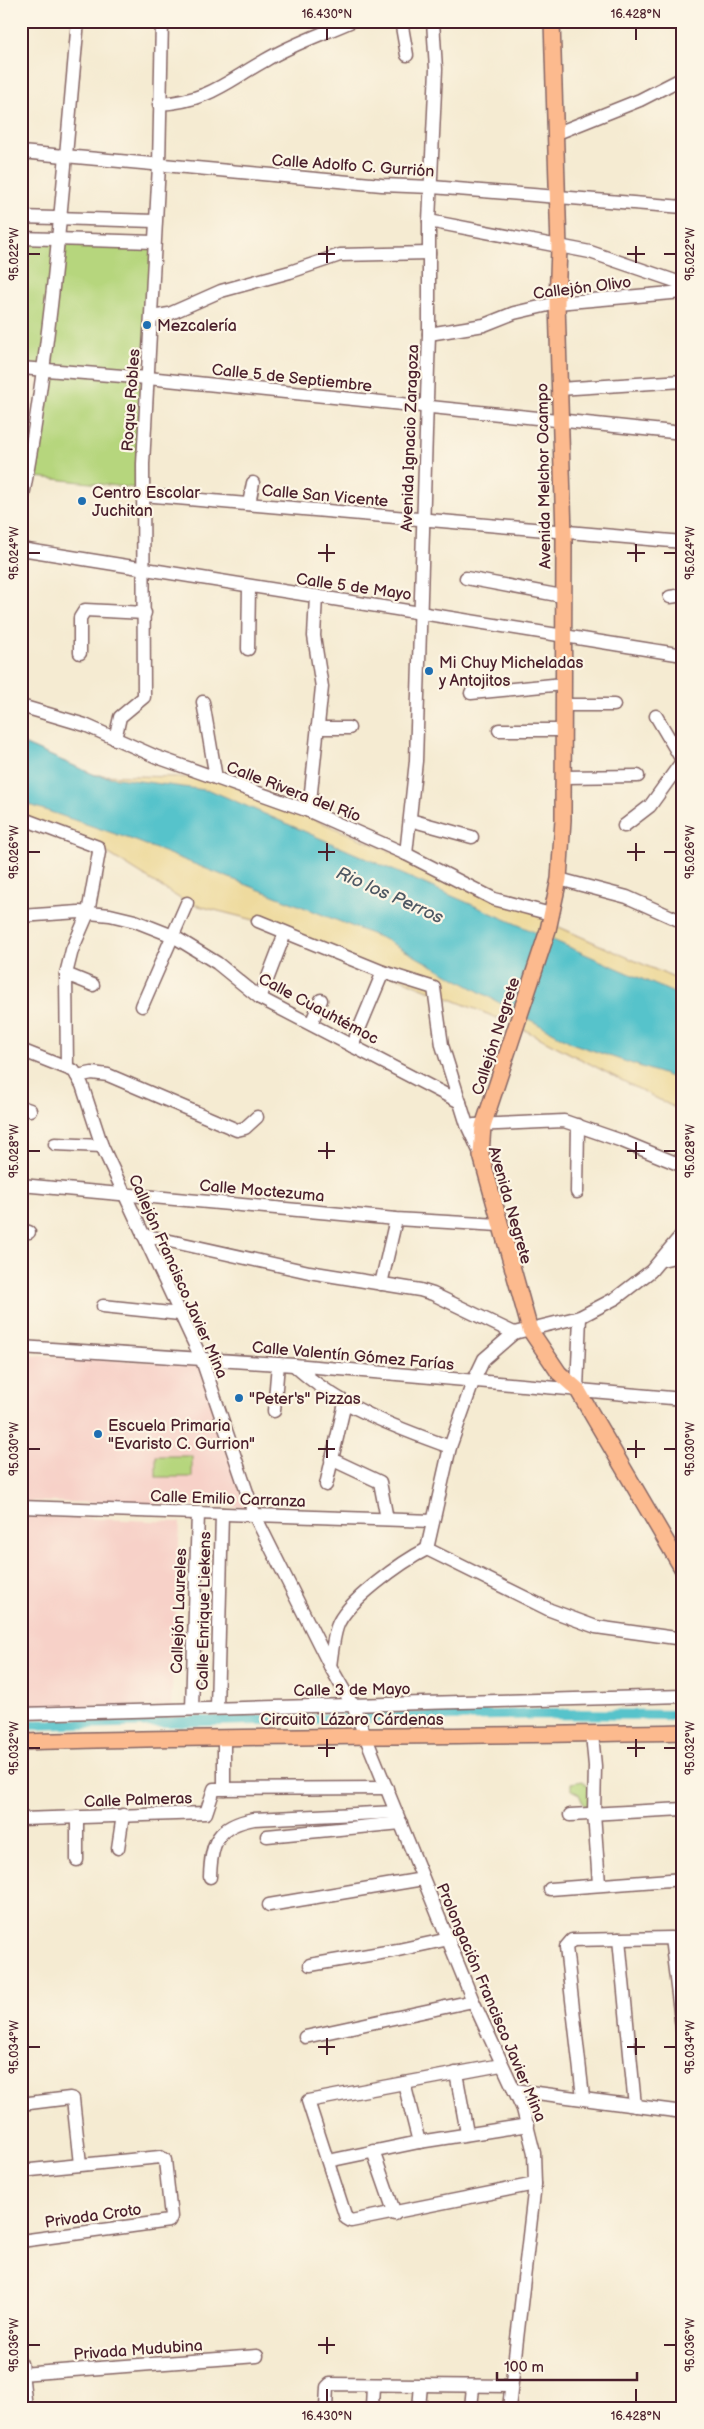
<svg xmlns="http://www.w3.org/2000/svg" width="704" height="2429" font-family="'Balsamiq Sans',sans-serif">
<rect width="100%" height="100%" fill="#fcf5e5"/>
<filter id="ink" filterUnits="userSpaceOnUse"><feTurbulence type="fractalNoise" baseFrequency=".02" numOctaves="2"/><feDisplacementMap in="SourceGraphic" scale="10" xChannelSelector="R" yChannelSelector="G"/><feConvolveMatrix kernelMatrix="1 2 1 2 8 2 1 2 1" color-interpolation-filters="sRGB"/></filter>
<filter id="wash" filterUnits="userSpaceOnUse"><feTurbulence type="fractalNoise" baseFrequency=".0096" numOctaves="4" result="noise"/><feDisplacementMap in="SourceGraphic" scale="20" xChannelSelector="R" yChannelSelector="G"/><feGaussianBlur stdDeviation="1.12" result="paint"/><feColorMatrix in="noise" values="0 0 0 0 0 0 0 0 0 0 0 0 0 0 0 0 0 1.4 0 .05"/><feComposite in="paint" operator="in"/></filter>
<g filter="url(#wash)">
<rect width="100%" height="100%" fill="#f5ebd2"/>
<!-- built -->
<g fill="#f7d1c8">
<polygon points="21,1355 199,1364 245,1507 21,1501"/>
<polygon points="21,1516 180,1522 171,1706 21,1708"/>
</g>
<!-- green -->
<g fill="#b6d67d" stroke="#807a54">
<polygon points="21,237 154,242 141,383 135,488 28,476 44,371 21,368"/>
<rect x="156" y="1456" width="36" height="21"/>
<polygon points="583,1781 594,1798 592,1807 585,1807 579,1794 571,1790 571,1783"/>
</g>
<!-- sand -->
<polygon fill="#eeda9e" stroke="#9c7c64" points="21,743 95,775 216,778 525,908 550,923 683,982 683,1112 517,1026 258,921 187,903 98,847 21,818"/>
<!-- water -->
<polygon fill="#56c3cb" stroke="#50717b" points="21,743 95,775 212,791 683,997 683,1081 574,1044 384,939 136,841 21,802"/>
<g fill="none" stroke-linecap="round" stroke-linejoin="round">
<!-- canal -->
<polyline stroke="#56c3cb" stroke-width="10" points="21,1725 545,1714 683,1715"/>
</g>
</g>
<g filter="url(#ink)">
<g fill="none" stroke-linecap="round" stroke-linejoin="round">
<!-- minor casing -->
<g stroke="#866665" stroke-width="15">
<g id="minor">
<polyline points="401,21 407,55"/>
<path d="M159,104C208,101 225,83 264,61C292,44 323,34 352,21"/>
<polyline points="555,134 640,100 683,78"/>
<polyline points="21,152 382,185 432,187 683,207"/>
<polyline points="21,217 155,221"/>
<polyline points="429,221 590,252 675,281 683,285"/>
<polyline points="21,238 154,242"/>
<polyline points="152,317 169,314 221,291 290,272 340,255 429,253"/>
<polyline points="429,334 484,325 514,313 557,303 683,292"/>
<polyline points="21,368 148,378 683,433"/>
<polyline points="559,389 683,381"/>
<polyline points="143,495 683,542"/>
<polyline points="249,504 253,483"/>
<path d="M21,506C52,346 63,184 78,21"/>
<polyline points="21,549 683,655"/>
<polyline points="466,578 562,596"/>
<polyline points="670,597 683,595"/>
<polyline points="248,649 249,587"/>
<polyline points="80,653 80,618 85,610 145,613"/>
<polyline points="471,693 563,684"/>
<polyline points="203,702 216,778"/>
<polyline points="563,705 614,705"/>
<polyline points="21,706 85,725 157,757 309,811 406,854 494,899 551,914"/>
<polyline points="656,716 682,760"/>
<polyline points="317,728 349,728"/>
<polyline points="499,730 564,730"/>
<polyline points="115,739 120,717 144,697 143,464 159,165 162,21"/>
<polyline points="564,777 638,776"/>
<polyline points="309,811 322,687 314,636 316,596"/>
<polyline points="21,818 98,847 99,852 88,913 72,950 66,974 67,1068"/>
<polyline points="410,820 472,837"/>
<polyline points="624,826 650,806 683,760"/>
<polyline points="406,854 416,761 429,334 429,221 436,69 433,21"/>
<polyline points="559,879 627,897 683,922"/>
<polyline points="21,916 79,912 110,915 135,921 173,936 217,963 260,998 460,1102"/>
<polyline points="258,921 383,972 434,988 442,1045 467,1125 481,1155"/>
<polyline points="66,974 93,985"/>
<polyline points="260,998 285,933"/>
<polyline points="142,1006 187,903"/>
<polyline points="311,1024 321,1000"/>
<polyline points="352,1046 383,972"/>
<polyline points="21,1050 74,1071 82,1085 102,1146 202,1360 255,1516 330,1666 353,1706 473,2001 523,2109 534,2153 535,2184 509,2408"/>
<polyline points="77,1076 92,1073 108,1075 237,1130 245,1128 257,1117"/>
<polyline points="21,1107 30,1110"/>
<polyline points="474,1125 564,1121 622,1141 683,1166"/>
<polyline points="55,1144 102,1146"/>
<polyline points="21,1185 396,1219 499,1225"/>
<polyline points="577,1192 578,1125"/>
<polyline points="21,1230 29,1232"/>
<polyline points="143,1235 309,1272 420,1290 433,1294 514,1333"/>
<polyline points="662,1260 683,1255"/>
<polyline points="381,1284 396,1219"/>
<polyline points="103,1306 180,1314"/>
<polyline points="21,1347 294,1365 683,1399"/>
<path d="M294,1365C338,1406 394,1427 450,1447"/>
<polyline points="577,1389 580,1317"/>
<polyline points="274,1411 278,1364"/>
<polyline points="331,1459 380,1482 387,1519"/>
<polyline points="326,1485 345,1403"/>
<polyline points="21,1507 433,1521"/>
<polyline points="427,1549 450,1447 473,1382 484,1359 514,1333 580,1317 616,1298 651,1271 683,1233"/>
<path d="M330,1666C332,1653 333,1639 337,1627C345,1602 403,1561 427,1549L550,1610L596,1627L683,1639"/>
<polyline points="217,1708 222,1514"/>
<polyline points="192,1709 198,1513"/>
<polyline points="21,1714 683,1696"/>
<polyline points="592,1734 595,1766 594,1813 599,1884"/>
<polyline points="224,1737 224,1789"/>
<polyline points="570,1815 683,1809"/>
<polyline points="77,1817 77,1860"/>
<polyline points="21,1819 206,1813 214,1789 387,1788"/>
<polyline points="267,1836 401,1823"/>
<polyline points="118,1848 123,1815"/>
<path d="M210,1877C211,1842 217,1826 254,1819L396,1812"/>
<polyline points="550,1889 683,1879"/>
<polyline points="269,1905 423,1879"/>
<polyline points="619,1939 635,2106"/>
<polyline points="310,1965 398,1950 449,1939"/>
<polyline points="305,2037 473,2001"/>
<polyline points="501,2065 308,2101 346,2218 351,2221 535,2184"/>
<polyline points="456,2073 467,2133"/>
<polyline points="404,2083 419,2142"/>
<polyline points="514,2090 683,2112"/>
<polyline points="583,2097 566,1947 572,1940 671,1938 683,2036"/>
<polyline points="21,2104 70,2098 73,2099 80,2164"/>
<polyline points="373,2151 395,2214"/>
<polyline points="328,2161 419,2142 528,2125"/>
<polyline points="21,2171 160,2157 165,2160 171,2217 169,2221 21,2241"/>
<polyline points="21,2363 26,2408"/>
<polyline points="21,2374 257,2356"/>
<polyline points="326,2408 327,2387 330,2384 510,2386"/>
<polyline points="372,2408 373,2385"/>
<polyline points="419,2408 421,2385"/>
<polyline points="471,2408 473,2387"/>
</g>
</g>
<!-- major casing -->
<g stroke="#866665" stroke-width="18">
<g id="major">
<polyline points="552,21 559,248 557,303 564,534 563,820 559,879 548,930 483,1126 481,1155 530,1330 559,1373 577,1389 683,1570"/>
<path d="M21,1742C242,1735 462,1737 683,1732"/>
</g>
</g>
<!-- minor -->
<use href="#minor" stroke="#fff" stroke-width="12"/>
<!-- major -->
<use href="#major" stroke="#fcba8e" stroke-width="15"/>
</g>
</g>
<!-- ticks -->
<path fill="none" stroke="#4a1f2b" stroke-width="2" d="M327,28V40M636,28V40M327,246V263M636,246V263M28,254H40M318,254H335M627,254H645M664,254H676M327,544V562M636,544V562M28,553H40M318,553H335M627,553H645M664,553H676M327,843V861M636,843V861M28,852H40M318,852H335M627,852H645M664,852H676M327,1142V1159M636,1142V1159M28,1151H40M318,1151H335M627,1151H645M664,1151H676M327,1440V1458M636,1440V1458M28,1449H40M318,1449H335M627,1449H645M664,1449H676M327,1739V1757M636,1739V1757M28,1748H40M318,1748H335M627,1748H645M664,1748H676M327,2038V2055M636,2038V2055M28,2047H40M318,2047H335M627,2047H645M664,2047H676M327,2337V2354M28,2345H40M318,2345H335M664,2345H676M327,2389V2402M636,2389V2402"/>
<!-- markers -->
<g fill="#1f6fb2" stroke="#fcf5e5" stroke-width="2">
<circle cx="147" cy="325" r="5"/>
<circle cx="82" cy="501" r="5"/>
<circle cx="429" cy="671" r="5"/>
<circle cx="239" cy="1398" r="5"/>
<circle cx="98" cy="1434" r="5"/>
</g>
<g text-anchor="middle" stroke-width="4.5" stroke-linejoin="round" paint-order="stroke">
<!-- street labels -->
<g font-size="16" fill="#4a1f2b" stroke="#fcf5e5">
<text transform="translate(353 165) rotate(4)" y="6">Calle Adolfo C. Gurrión</text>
<text transform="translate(582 287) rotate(-7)" y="6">Callejón Olivo</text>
<text transform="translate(292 377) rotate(6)" y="6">Calle 5 de Septiembre</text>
<text transform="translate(130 400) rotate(-86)" y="6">Roque Robles</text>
<text transform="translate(409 438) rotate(-88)" y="6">Avenida Ignacio Zaragoza</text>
<text transform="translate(543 476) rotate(-91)" y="6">Avenida Melchor Ocampo</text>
<text transform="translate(325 495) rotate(5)" y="6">Calle San Vicente</text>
<text transform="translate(354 586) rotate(8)" y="6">Calle 5 de Mayo</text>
<text transform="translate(294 791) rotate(21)" y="6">Calle Rivera del Río</text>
<text transform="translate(319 1008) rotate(28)" y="6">Calle Cuauhtémoc</text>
<text transform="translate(495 1036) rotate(-72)" y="6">Callejón Negrete</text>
<text transform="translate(262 1190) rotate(5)" y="6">Calle Moctezuma</text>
<text transform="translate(511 1205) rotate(74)" y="6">Avenida Negrete</text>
<text transform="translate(179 1276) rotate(66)" y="6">Callejón Francisco Javier Mina</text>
<text transform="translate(353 1355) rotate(5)" y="6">Calle Valentín Gómez Farías</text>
<text transform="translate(228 1498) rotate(2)" y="6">Calle Emilio Carranza</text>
<text transform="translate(178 1611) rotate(-88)" y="6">Callejón Laureles</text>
<text transform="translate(203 1611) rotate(-89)" y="6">Calle Enrique Liekens</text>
<text transform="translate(352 1689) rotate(-1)" y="6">Calle 3 de Mayo</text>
<text x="352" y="1725">Circuito Lázaro Cárdenas</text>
<text transform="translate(138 1799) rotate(-2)" y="6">Calle Palmeras</text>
<text transform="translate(492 2002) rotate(67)" y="6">Prolongación Francisco Javier Mina</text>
<text transform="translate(93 2215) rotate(-8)" y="6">Privada Croto</text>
<text transform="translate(138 2349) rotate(-4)" y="6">Privada Mudubina</text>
</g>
<!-- poi labels -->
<g font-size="16" fill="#4a1f2b" stroke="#fcf5e5" text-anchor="start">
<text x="157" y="331">Mezcalería</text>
<text x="92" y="498">Centro Escolar<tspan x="92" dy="18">Juchitan</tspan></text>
<text x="439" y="668">Mi Chuy Micheladas<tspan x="439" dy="18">y Antojitos</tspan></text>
<text x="249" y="1404">"Peter's" Pizzas</text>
<text x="108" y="1431">Escuela Primaria<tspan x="108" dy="18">"Evaristo C. Gurrion"</tspan></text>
</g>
<!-- water labels -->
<g font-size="18" font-style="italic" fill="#4e5863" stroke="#fcf5e5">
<text transform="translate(390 895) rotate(24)" y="6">Rio los Perros</text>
</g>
</g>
<!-- margin -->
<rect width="704" height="2429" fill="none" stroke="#fcf5e5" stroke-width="55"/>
<!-- scale -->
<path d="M497 2372v8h140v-8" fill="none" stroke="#4a1f2b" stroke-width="2.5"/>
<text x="504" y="2372" font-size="15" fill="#4a1f2b" stroke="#fcf5e5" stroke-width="4" paint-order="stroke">100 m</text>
<rect x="28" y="28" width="648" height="2374" fill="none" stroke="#4a1f2b" stroke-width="2"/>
<g font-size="12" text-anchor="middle" fill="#4a1f2b">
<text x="327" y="18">16.430°N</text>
<text x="636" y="18">16.428°N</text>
<text transform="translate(690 254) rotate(-90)" y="4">95.022°W</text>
<text transform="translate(14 254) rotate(-90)" y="4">95.022°W</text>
<text transform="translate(690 553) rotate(-90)" y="4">95.024°W</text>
<text transform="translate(14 553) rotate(-90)" y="4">95.024°W</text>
<text transform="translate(690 852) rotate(-90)" y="4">95.026°W</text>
<text transform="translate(14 852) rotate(-90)" y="4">95.026°W</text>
<text transform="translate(690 1151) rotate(-90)" y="4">95.028°W</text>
<text transform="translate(14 1151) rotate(-90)" y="4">95.028°W</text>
<text transform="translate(14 1449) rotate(-90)" y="4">95.030°W</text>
<text transform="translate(690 1449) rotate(-90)" y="4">95.030°W</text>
<text transform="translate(14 1748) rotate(-90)" y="4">95.032°W</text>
<text transform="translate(690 1748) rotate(-90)" y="4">95.032°W</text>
<text transform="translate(14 2047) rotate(-90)" y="4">95.034°W</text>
<text transform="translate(690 2047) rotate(-90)" y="4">95.034°W</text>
<text transform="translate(14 2345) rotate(-90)" y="4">95.036°W</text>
<text transform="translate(690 2345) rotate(-90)" y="4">95.036°W</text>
<text x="327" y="2420">16.430°N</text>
<text x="636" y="2420">16.428°N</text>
</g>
</svg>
